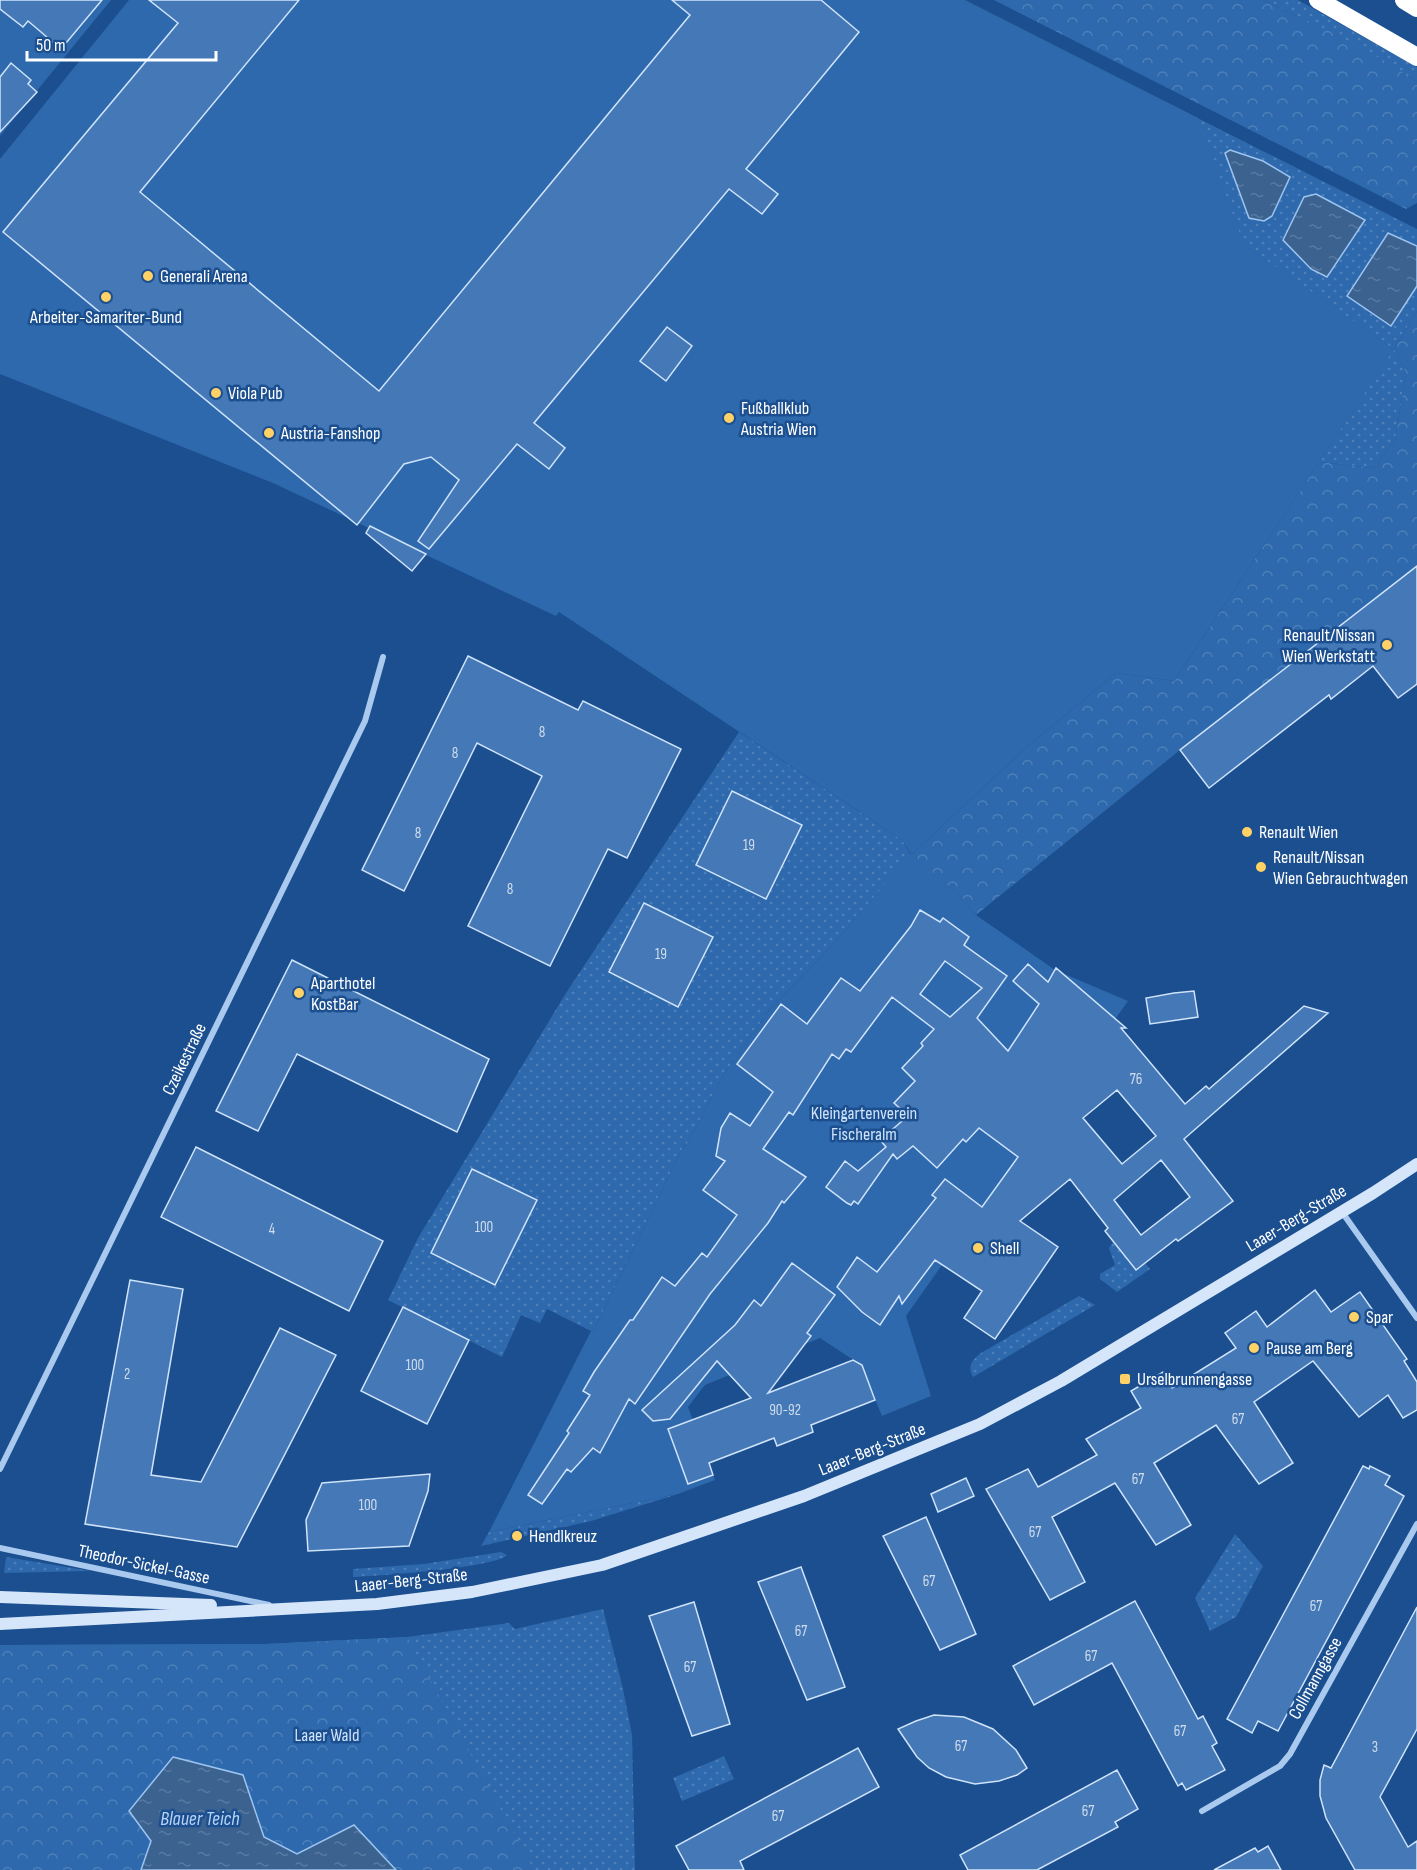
<svg xmlns="http://www.w3.org/2000/svg" width="1417" height="1870" font-family="'Sofia Sans Condensed',sans-serif">
<defs>
<pattern id="grass-dots" width="8" height="8" patternUnits="userSpaceOnUse" patternTransform="scale(1.5)"><rect width="8" height="8" fill="#2e69ad"/><path d="M2 2h.1M6 6h.1" fill="none" stroke="#4d80b9" stroke-width="1.8" stroke-linecap="round"/></pattern>
<pattern id="forest-crowns" width="20" height="18" patternUnits="userSpaceOnUse" patternTransform="scale(1.5)"><rect width="20" height="18" fill="#2e69ad"/><path d="M2 6a3 3 0 1 1 6 0M12 15a3 3 0 1 1 6 0" fill="none" stroke="#4d80b9"/></pattern>
<pattern id="water-ripples" width="26" height="14" patternUnits="userSpaceOnUse" patternTransform="scale(1.5)"><rect width="26" height="14" fill="#3c6290"/><path d="M2 4q2-2 4 0t4 0M15 11q2-2 4 0t4 0" fill="none" stroke="#597aa1"/></pattern>
</defs>
<rect width="100%" height="100%" fill="#1b4f8f"/>
<!-- grass -->
<g fill="url(#grass-dots)">
<path d="M1263,0H1298L1417,67V82C1368,50 1316,25 1263,0Z"/>
<polygon points="1166,102 1417,229 1417,311 1394,349 1406,373 1395,440 1374,468 1319,462 1393,349 1176,198"/>
<polygon points="739,732 902,840 911,855 827,951 770,1009 724,1074 686,1146 684,1145 593,1332 547,1309 540,1323 521,1315 502,1357 388,1300 418,1238 566,993"/>
<polygon points="1113,1242 1135,1270 1145,1263 1150,1269 1117,1292 1100,1279 1100,1274 1115,1265 1109,1248"/>
<path d="M1079,1296L1095,1305L973,1377C967,1366 972,1360 981,1353Z"/>
<polygon points="678,1494 591,1521 481,1546 489,1532"/>
<polygon points="1235,1534 1263,1566 1236,1617 1210,1631 1195,1598"/>
<path d="M501,1552L507,1555C495,1568 377,1576 353,1577V1569L424,1564Z"/>
<polygon points="6,1557 91,1571 4,1573"/>
<polygon points="603,1609 623,1689 632,1735 635,1870 396,1870 354,1825 173,1758 141,1870 0,1870 0,1645 265,1644 407,1637 509,1623 515,1629"/>
<polygon points="724,1756 734,1779 682,1801 673,1778"/>
</g>
<!-- forest -->
<g fill="url(#forest-crowns)">
<polygon points="994,0 1263,0 1329,31 1385,61 1417,82 1417,203 1406,209"/>
<polygon points="1417,311 1417,566 1180,750 976,915 962,898 911,855 1029,745 1116,673 1174,681 1319,462 1374,468 1395,440 1406,373 1394,349"/>
<polygon points="407,1637 534,1870 396,1870 354,1825 297,1854 264,1837 243,1775 151,1841 141,1870 0,1870 0,1645 265,1644"/>
</g>
<!-- garden -->
<g fill="#2e69ad">
<polygon points="0,0 111,0 0,136"/>
<polygon points="129,0 965,0 1198,118 1244,245 1394,349 1174,681 1116,673 1029,745 912,854 962,898 976,915 1055,970 1128,1001 906,1316 931,1396 882,1416 861,1365 820,1338 705,1385 688,1407 715,1480 678,1494 489,1532 591,1331 593,1332 684,1145 686,1146 724,1074 770,1009 827,951 911,854 902,840 559,612 556,616 273,483 0,374 0,159"/>
</g>
<!-- water -->
<g fill="url(#water-ripples)" stroke="#9cc4f0" stroke-width="1.5">
<polygon points="1230,150 1263,161 1290,177 1272,216 1264,221 1249,218 1225,153"/>
<polygon points="1316,194 1365,220 1327,277 1311,269 1283,240 1304,197"/>
<polygon points="1388,233 1417,246 1417,286 1391,326 1347,296"/>
<polygon points="173,1757 243,1775 264,1837 297,1854 354,1825 396,1870 141,1870 151,1841 129,1811"/>
</g>
<!-- building -->
<g fill="#4478b7" stroke="#cfe3fa" stroke-width="1.5" fill-rule="evenodd">
<polygon points="0,0 102,0 61,49 28,21 23,27 0,9"/>
<polygon points="149,0 299,0 140,192 379,391 690,15 672,0 821,0 859,32 746,169 778,194 762,214 729,189 534,423 565,448 549,469 517,444 429,549 418,541 459,480 431,457 404,464 357,525 3,232 178,23"/>
<polygon points="11,63 31,80 28,84 37,92 0,132 0,77"/>
<polygon points="667,327 692,346 666,381 640,361"/>
<polygon points="370,526 426,554 412,571 366,533"/>
<polygon points="1417,566 1417,684 1398,698 1373,666 1331,699 1329,695 1209,788 1180,750"/>
<polygon points="468,656 578,710 583,701 681,749 627,858 608,849 550,966 468,926 542,776 477,743 404,891 362,870"/>
<polygon points="732,791 802,825 766,899 696,865"/>
<polygon points="644,903 713,937 678,1007 609,972"/>
<path d="M920,910L940,922L943,918L969,937L964,945L1007,976L977,1018L1008,1051L1039,1004L1013,981L1028,964L1048,982L1056,968L1126,1028H1121L1185,1104L1206,1086L1209,1089L1304,1006L1328,1013L1184,1139L1233,1201L1178,1241L1176,1239L1136,1270L1105,1231L1108,1228L1070,1179L1020,1221L1058,1247L995,1339L964,1318L982,1291L935,1260L902,1304L899,1296L880,1325L862,1312L837,1287L857,1257L877,1272L936,1198L932,1195L945,1179L982,1207L1018,1157L979,1128L966,1142L963,1139L937,1168L913,1146L897,1159L893,1154L858,1204L854,1201L851,1205L847,1203L826,1187L845,1161L858,1171L886,1147L880,1140L908,1116L894,1103L915,1081L902,1068L923,1046L921,1043L934,1029L892,997L851,1052L846,1049L839,1059L832,1054L793,1115L789,1112L763,1149L806,1177L784,1203L782,1201L768,1223L710,1294L635,1404L629,1399L600,1453L593,1448L571,1472L567,1469L542,1504L528,1495L569,1433L567,1431L590,1395L583,1391L594,1372L630,1320H633L662,1277L675,1286L702,1253L707,1257L737,1215L703,1190L725,1161L716,1156L721,1128L730,1113L750,1126L773,1092L737,1064L781,1004L807,1024L841,978L860,991L911,926ZM945,961L982,988L950,1017L920,994ZM1117,1090L1156,1136L1122,1164L1083,1118ZM1161,1160L1190,1197L1141,1235L1114,1200Z"/>
<polygon points="292,960 489,1059 457,1132 297,1054 258,1131 216,1111"/>
<polygon points="1194,991 1198,1017 1150,1024 1146,998 1174,993"/>
<polygon points="196,1147 383,1241 349,1311 161,1217"/>
<polygon points="472,1169 537,1200 495,1285 431,1253"/>
<polygon points="792,1263 835,1295 807,1333 811,1336 768,1393 853,1360 862,1365 875,1400 811,1425 813,1432 777,1446 774,1438 709,1463 713,1475 688,1484 668,1429 751,1398 717,1361 670,1419 653,1421 642,1410 735,1325 754,1300 761,1306"/>
<polygon points="130,1280 183,1289 151,1475 201,1482 280,1328 336,1355 237,1547 85,1524"/>
<polygon points="1315,1290 1331,1312 1360,1292 1407,1359 1404,1361 1417,1382 1417,1410 1403,1418 1388,1395 1359,1417 1313,1361 1254,1402 1293,1463 1259,1484 1216,1425 1154,1463 1191,1525 1156,1545 1115,1483 1052,1517 1085,1582 1050,1600 986,1489 1028,1469 1038,1487 1097,1455 1086,1439 1141,1408 1131,1391 1163,1372 1172,1388 1236,1348 1225,1333 1256,1311 1267,1327"/>
<polygon points="403,1307 469,1340 427,1424 361,1391"/>
<polygon points="1363,1466 1369,1469 1370,1466 1390,1476 1385,1485 1404,1496 1278,1731 1258,1721 1252,1733 1227,1719"/>
<polygon points="430,1474 428,1491 409,1546 308,1551 306,1520 322,1483"/>
<polygon points="966,1478 974,1496 938,1512 931,1494"/>
<polygon points="926,1517 976,1634 940,1650 883,1536"/>
<polygon points="801,1567 845,1687 807,1700 758,1582"/>
<polygon points="1135,1601 1198,1719 1203,1716 1217,1743 1212,1746 1225,1770 1186,1790 1182,1783 1178,1786 1112,1663 1034,1705 1013,1666"/>
<polygon points="694,1602 730,1724 692,1736 649,1616"/>
<polygon points="1417,1607 1417,1729 1380,1797 1408,1847 1417,1841 1417,1870 1355,1870 1326,1818 1320,1796 1320,1780 1324,1765 1331,1768"/>
<polygon points="934,1715 964,1717 993,1729 1016,1750 1027,1768 1017,1775 999,1781 975,1784 946,1777 929,1768 917,1757 898,1729 916,1721"/>
<polygon points="858,1748 879,1787 740,1861 744,1870 689,1870 676,1846"/>
<polygon points="1117,1770 1138,1809 1115,1822 1118,1827 1037,1870 968,1870 960,1855"/>
<polygon points="1268,1846 1281,1870 1214,1870 1255,1848 1258,1852"/>
</g>
<g fill="none" stroke-linecap="round" stroke-linejoin="round">
<!-- minor -->
<g stroke="#a9c9ee" stroke-width="6">
<polyline points="1342,1212 1417,1318"/>
<polyline points="0,1469 365,721 383,657"/>
<polyline points="0,1548 269,1605"/>
<polyline points="1202,1811 1280,1766 1290,1754 1417,1524"/>
</g>
<!-- secondary -->
<g stroke="#d6e6fa" stroke-width="12">
<polyline points="0,1597 211,1605"/>
<polyline points="0,1624 377,1604 472,1592 602,1565 804,1496 980,1424 1061,1381 1373,1193 1417,1164"/>
</g>
<!-- motorway -->
<g stroke="#fff" stroke-width="18">
<polyline points="1318,0 1417,57"/>
<polyline points="1404,0 1417,8"/>
</g>
</g>
<!-- markers -->
<g fill="#ffd166" stroke="#1b4f8f" stroke-width="2">
<circle cx="148" cy="276" r="6"/>
<circle cx="106" cy="297" r="6"/>
<circle cx="216" cy="393" r="6"/>
<circle cx="729" cy="418" r="6"/>
<circle cx="269" cy="433" r="6"/>
<circle cx="1387" cy="645" r="6"/>
<circle cx="1247" cy="832" r="6"/>
<circle cx="1261" cy="867" r="6"/>
<circle cx="299" cy="993" r="6"/>
<circle cx="978" cy="1248" r="6"/>
<circle cx="1354" cy="1317" r="6"/>
<circle cx="1254" cy="1348" r="6"/>
<rect x="1119" y="1373" width="12" height="12" rx="3"/>
<circle cx="517" cy="1536" r="6"/>
</g>
<g text-anchor="middle" stroke-width="5" stroke-linejoin="round" paint-order="stroke">
<!-- number labels -->
<g font-size="15" fill="#d0dded">
<text x="542" y="737">8</text>
<text x="455" y="758">8</text>
<text x="418" y="838">8</text>
<text x="749" y="850">19</text>
<text x="510" y="894">8</text>
<text x="661" y="959">19</text>
<text x="1136" y="1084">76</text>
<text x="484" y="1232">100</text>
<text x="272" y="1234">4</text>
<text x="415" y="1370">100</text>
<text x="127" y="1379">2</text>
<text x="785" y="1415">90-92</text>
<text x="1238" y="1424">67</text>
<text x="1138" y="1484">67</text>
<text x="368" y="1510">100</text>
<text x="1035" y="1537">67</text>
<text x="929" y="1586">67</text>
<text x="1316" y="1611">67</text>
<text x="801" y="1636">67</text>
<text x="1091" y="1661">67</text>
<text x="690" y="1672">67</text>
<text x="1180" y="1736">67</text>
<text x="961" y="1751">67</text>
<text x="1375" y="1752">3</text>
<text x="1088" y="1816">67</text>
<text x="778" y="1821">67</text>
</g>
<!-- poi labels -->
<g font-size="18" fill="#fff" stroke="#1b4f8f" text-anchor="start">
<text x="160" y="282">Generali Arena</text>
<text x="106" y="323" text-anchor="middle">Arbeiter-Samariter-Bund</text>
<text x="228" y="399">Viola Pub</text>
<text x="741" y="414">Fußballklub<tspan x="741" dy="21">Austria Wien</tspan></text>
<text x="281" y="439">Austria-Fanshop</text>
<text x="1375" y="641" text-anchor="end">Renault/Nissan<tspan x="1375" dy="21">Wien Werkstatt</tspan></text>
<text x="1259" y="838">Renault Wien</text>
<text x="1273" y="863">Renault/Nissan<tspan x="1273" dy="21">Wien Gebrauchtwagen</tspan></text>
<text x="311" y="989">Aparthotel<tspan x="311" dy="21">KostBar</tspan></text>
<text x="990" y="1254">Shell</text>
<text x="1366" y="1323">Spar</text>
<text x="1266" y="1354">Pause am Berg</text>
<text x="1137" y="1385">Urselbrunnengasse</text>
<text x="529" y="1542">Hendlkreuz</text>
</g>
<!-- street labels -->
<g font-size="18" fill="#fff" stroke="#1b4f8f">
<text transform="translate(184 1059) rotate(-64)" y="6">Czeikestraße</text>
<text transform="translate(1296 1218) rotate(-31)" y="6">Laaer-Berg-Straße</text>
<text transform="translate(872 1449) rotate(-22)" y="6">Laaer-Berg-Straße</text>
<text transform="translate(144 1564) rotate(12)" y="6">Theodor-Sickel-Gasse</text>
<text transform="translate(411 1580) rotate(-6)" y="6">Laaer-Berg-Straße</text>
<text transform="translate(1315 1678) rotate(-61)" y="6">Collmanngasse</text>
</g>
<!-- park labels -->
<g font-size="18" fill="#cfe3fa" stroke="#1b4f8f">
<text x="864" y="1119">Kleingartenverein<tspan x="864" dy="21">Fischeralm</tspan></text>
<text x="327" y="1741">Laaer Wald</text>
</g>
<!-- water labels -->
<g font-size="20" font-style="italic" fill="#b5d3f5" stroke="#1b4f8f">
<text x="200" y="1825">Blauer Teich</text>
</g>
</g>
<!-- scale -->
<path d="M27 51v9h189v-9" fill="none" stroke="#ffffff" stroke-width="3"/>
<text x="36" y="51" font-size="18" fill="#ffffff" stroke="#1b4f8f" stroke-width="4.5" paint-order="stroke">50 m</text>
</svg>
